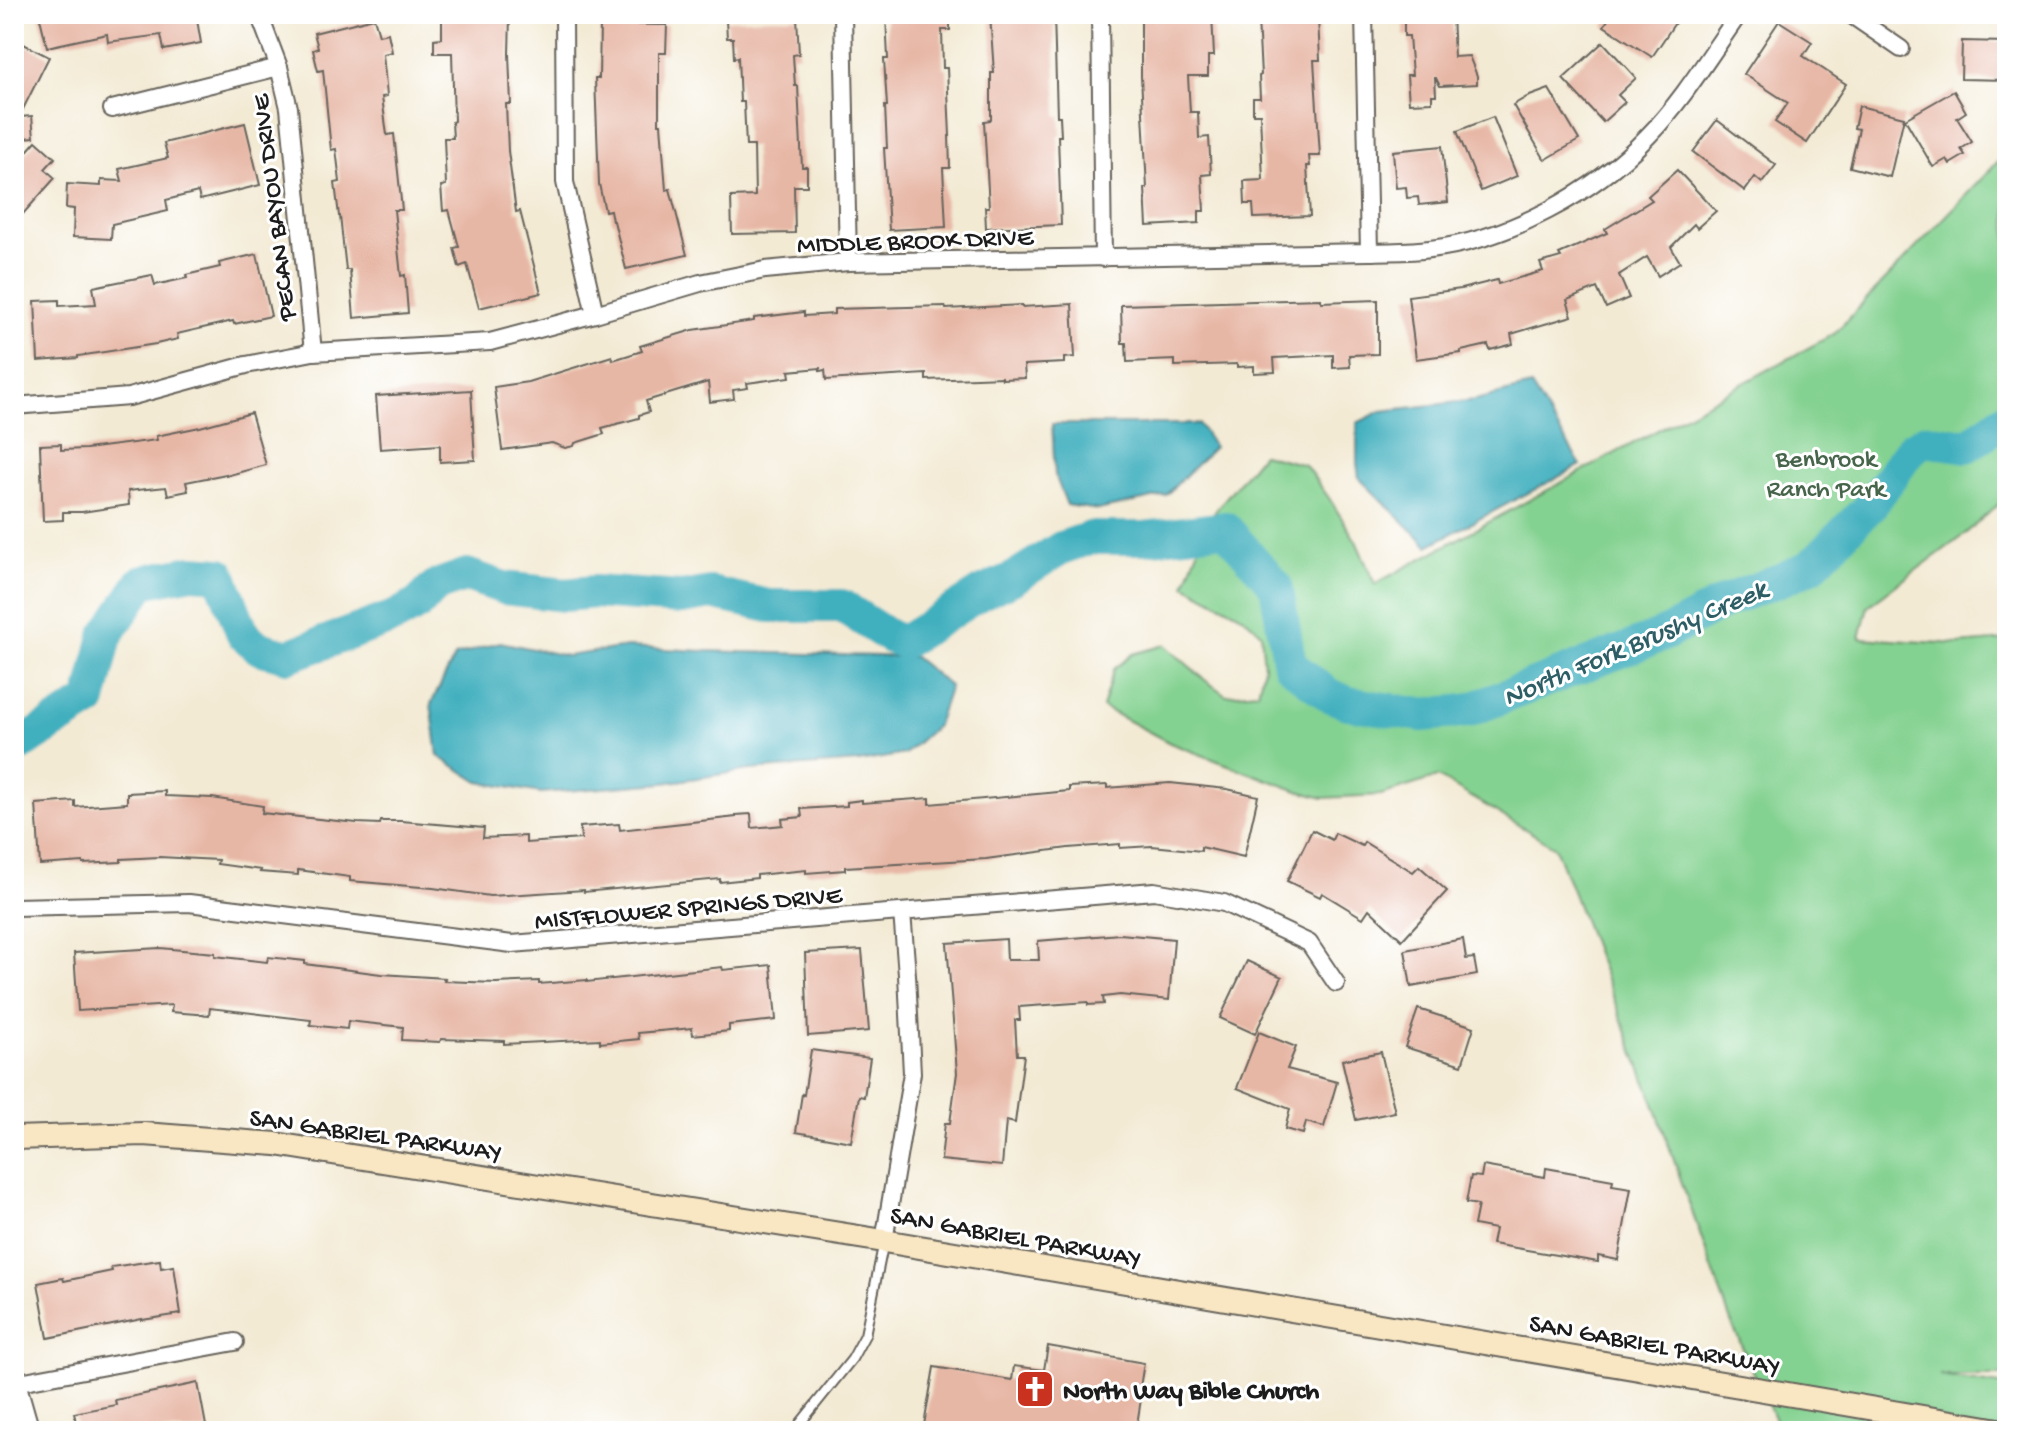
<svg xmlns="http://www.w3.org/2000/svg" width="2021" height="1445" font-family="'Gochi Hand',sans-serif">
<rect width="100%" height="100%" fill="#fff"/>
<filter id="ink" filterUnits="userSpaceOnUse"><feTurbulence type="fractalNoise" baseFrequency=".0125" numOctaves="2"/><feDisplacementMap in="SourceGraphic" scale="16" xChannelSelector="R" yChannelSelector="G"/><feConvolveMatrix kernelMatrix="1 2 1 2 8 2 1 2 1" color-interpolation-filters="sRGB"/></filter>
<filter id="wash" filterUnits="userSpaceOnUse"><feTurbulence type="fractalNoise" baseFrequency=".006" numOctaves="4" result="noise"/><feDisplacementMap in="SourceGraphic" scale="32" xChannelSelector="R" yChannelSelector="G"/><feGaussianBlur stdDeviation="1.8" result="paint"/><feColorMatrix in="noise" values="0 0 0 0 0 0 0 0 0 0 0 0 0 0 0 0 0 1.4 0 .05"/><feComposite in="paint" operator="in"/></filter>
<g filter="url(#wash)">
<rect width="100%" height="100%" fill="#f3ead4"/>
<!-- green -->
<polygon fill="#84d291" stroke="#507756" stroke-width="2" points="2007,152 2007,497 1965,534 1868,606 1860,638 1958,644 2007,640 2007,1374 2000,1376 1940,1376 2007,1386 2007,1431 1780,1431 1731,1322 1652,1098 1555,847 1438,777 1381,795 1323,798 1295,790 1170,743 1102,707 1114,669 1133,654 1165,645 1205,680 1226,695 1258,692 1264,666 1261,633 1244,617 1185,585 1211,516 1262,454 1305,465 1329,498 1356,541 1375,584 1834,334"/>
<!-- water -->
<g fill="#41afbe" stroke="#2e666d" stroke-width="2">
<polygon points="1531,386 1581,465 1428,546 1359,478 1357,463 1357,423 1381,411 1476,400"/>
<polygon points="1052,424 1199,424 1214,447 1166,495 1098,510 1067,505 1055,475"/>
<polygon points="500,642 567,656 627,647 704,651 914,657 950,686 937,725 905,754 859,762 750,770 664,783 541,793 479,782 438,756 431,704 455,656"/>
</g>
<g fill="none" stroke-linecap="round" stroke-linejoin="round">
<!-- river -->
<polyline stroke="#41afbe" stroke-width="34" points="14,749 90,701 106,636 142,582 192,572 220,574 243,634 259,648 288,656 397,616 418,604 436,586 467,575 504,588 565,595 594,592 682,598 711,593 769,606 842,606 890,637 904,642 981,593 1012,579 1061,548 1090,538 1143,538 1225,528 1276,586 1290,665 1329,695 1348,703 1421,715 1467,711 1665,634 1728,600 1785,578 1811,566 1870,506 1911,449 1925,440 1967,446 2007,418"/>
</g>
<g id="blocks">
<!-- building -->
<g fill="#e7b7a6">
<polygon points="39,14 196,14 201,43 164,50 161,35 108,42 107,34 47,47"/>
<polygon points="950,14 950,30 942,30 943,68 947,68 950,136 949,136 950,168 943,168 946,227 889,230 884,148 887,148 885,106 887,106 884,59 888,59 886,16"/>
<polygon points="990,14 1054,14 1057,116 1060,116 1061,136 1058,136 1061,225 986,228 985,207 989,207 984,121 991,120 991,73 994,73"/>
<polygon points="1141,14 1212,14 1214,56 1208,56 1208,76 1188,76 1190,112 1198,112 1199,138 1209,137 1211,174 1202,175 1204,211 1199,211 1199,223 1147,226 1145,188 1147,188 1141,76"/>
<polygon points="1412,14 1452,14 1454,57 1469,56 1477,76 1477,84 1440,86 1436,78 1435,78 1436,95 1432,95 1432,102 1409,103 1407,75 1412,75 1409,36 1404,36 1404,16 1412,16"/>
<polygon points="1612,14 1681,14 1652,57 1604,26"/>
<polygon points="442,15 510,16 509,54 511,104 506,104 508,151 516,212 520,211 541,293 479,308 467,264 459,267 454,248 459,247 449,210 443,211 441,186 446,185 444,138 453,138 452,122 454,121 452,53 434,53 434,39 442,38"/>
<polygon points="797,17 799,54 793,55 795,86 798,86 802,167 807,167 807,186 794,186 795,233 732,234 731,197 755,196 754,146 746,146 744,102 740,102 738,57 734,58 733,38 727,38 726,20"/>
<polygon points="1318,17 1320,60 1314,60 1320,156 1309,156 1310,166 1307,166 1310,216 1254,218 1253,204 1245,204 1244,181 1263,180 1260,114 1253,114 1253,98 1260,98 1259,76 1261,75 1258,20"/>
<polygon points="374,18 379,35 388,33 392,52 383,54 387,96 382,97 387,135 394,134 402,210 394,210 401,276 405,275 408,313 354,318 350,270 346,270 340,216 339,216 335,183 340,182 336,149 331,150 323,70 318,71 313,50 318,48 314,33"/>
<polygon points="1779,21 1812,42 1803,56 1846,84 1807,143 1775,122 1788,103 1744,74"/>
<polygon points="600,24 667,25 666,53 659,53 659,124 661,124 666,190 670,189 687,255 626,269 614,221 612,221 610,210 605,211 599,184 595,78 599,78"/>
<polygon points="14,39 49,57 19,117 32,116 34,137 14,139"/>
<polygon points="1962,41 2007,42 2007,80 1961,79"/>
<polygon points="1603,42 1636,78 1618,95 1625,102 1603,122 1563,79"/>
<polygon points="1549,89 1579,140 1545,160 1513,105 1527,97"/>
<polygon points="1954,91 1966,112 1957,118 1972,142 1961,149 1965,155 1950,164 1947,159 1933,167 1905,119"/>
<polygon points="1859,106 1904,117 1890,177 1850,167 1859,129 1854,128"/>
<polygon points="1493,117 1517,176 1481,191 1457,131"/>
<polygon points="1717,120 1776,165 1762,183 1755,177 1745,191 1693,152"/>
<polygon points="245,123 260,185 200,200 198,192 166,200 168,211 112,224 111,239 73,237 74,209 66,208 67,184 101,186 101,180 122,181 119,169 168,158 164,143"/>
<polygon points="36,141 55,158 45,169 55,178 14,224 14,166"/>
<polygon points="1442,146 1448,202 1419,205 1418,197 1407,198 1406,187 1396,188 1393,151"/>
<polygon points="1677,170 1716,211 1697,228 1694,224 1671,247 1680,262 1658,276 1647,257 1619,275 1629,298 1606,308 1597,288 1567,300 1572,316 1511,334 1513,344 1490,350 1488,345 1461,351 1461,353 1416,359 1408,296 1461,289 1497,280 1498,284 1543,271 1540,263 1561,257 1559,254 1607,233 1605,229 1652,200 1648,196"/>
<polygon points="257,254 271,316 234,324 233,321 177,334 178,339 156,344 78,356 78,358 38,361 35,301 59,300 59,306 96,304 93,287 152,275 155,285 187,278 186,275 220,267 219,263"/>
<polygon points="1321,299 1321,302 1378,300 1378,354 1349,355 1350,367 1333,368 1333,355 1274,358 1275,372 1254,373 1254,366 1237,367 1237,364 1175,366 1175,360 1127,362 1126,343 1122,343 1121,305"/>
<polygon points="1072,304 1075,357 1064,358 1064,363 1024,365 1025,378 1002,379 1002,377 926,380 926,374 826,380 825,370 820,371 820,368 789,371 790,377 747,383 748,388 733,390 734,399 710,402 708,382 646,401 649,412 639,415 639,418 602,428 604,434 575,443 574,446 565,448 552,443 502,450 494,387 528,382 612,356 613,360 642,351 640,346 693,330 754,321 754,318 804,312 804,316 834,314 834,309 945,306 946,309 1022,305 1022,307"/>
<polygon points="471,390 475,460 440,462 440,445 380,449 376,396"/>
<polygon points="251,413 266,465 226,476 226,474 186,482 188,491 168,495 166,487 128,491 129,505 82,512 63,512 63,520 43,521 40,445 61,444 61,450 86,449 157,440 156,436 200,427"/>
<polygon points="1170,783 1227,789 1258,796 1244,857 1201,847 1201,851 1152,846 1120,848 1120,844 1068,848 986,859 845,867 845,870 806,873 806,870 757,875 757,878 720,882 720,879 584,892 584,890 490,896 433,888 350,881 350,877 298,870 298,875 260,872 261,870 217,864 218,860 159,857 121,859 121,862 83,864 83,862 40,865 36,804 75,801 75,807 127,803 127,793 165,791 165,796 212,798 263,806 262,813 357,823 380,824 381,821 401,821 484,828 483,838 526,836 526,843 581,839 580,827 619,824 620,830 736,817 736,815 751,814 752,828 783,825 782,819 802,817 801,809 847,806 847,802 862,800 862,803 930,798 930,804 1069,791 1069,787 1107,785 1107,788"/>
<polygon points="1312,830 1332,840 1335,833 1362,846 1364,842 1413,872 1419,866 1447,891 1402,940 1369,909 1363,918 1322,893 1320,897 1287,881"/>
<polygon points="1120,934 1174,939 1169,1000 1120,995 1103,997 1104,1004 1088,1005 1088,1002 1019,1007 1020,1020 1015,1020 1017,1055 1024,1055 1015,1123 1006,1121 1002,1166 941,1160 945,1123 950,1123 957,1073 947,943 1006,939 1007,960 1039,960 1038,941"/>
<polygon points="1463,939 1466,959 1474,958 1477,975 1411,987 1405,950"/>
<polygon points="160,948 215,953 215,956 267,962 268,957 305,961 305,964 381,974 445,978 444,981 496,983 539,981 539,984 587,980 587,982 676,972 722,967 723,970 771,965 776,1020 729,1025 729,1031 693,1035 692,1028 638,1033 639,1039 600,1043 600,1039 504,1044 504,1041 441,1039 440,1042 402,1040 403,1027 348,1021 347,1029 310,1025 311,1020 210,1008 209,1015 171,1012 172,1005 78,1011 74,953"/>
<polygon points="862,950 869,1031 808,1036 805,953"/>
<polygon points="1247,961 1282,977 1255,1034 1220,1018"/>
<polygon points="1418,1009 1474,1027 1462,1065 1405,1047"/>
<polygon points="1259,1032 1296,1047 1287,1069 1337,1082 1324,1127 1306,1122 1303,1134 1285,1129 1290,1109 1237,1088"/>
<polygon points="811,1050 870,1058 864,1097 859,1096 851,1142 796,1132 802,1094 804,1095"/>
<polygon points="1381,1052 1395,1112 1356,1120 1342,1060"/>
<polygon points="1483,1166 1545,1177 1546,1168 1613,1180 1612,1185 1631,1188 1618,1260 1598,1256 1598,1262 1492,1244 1495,1229 1474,1225 1478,1205 1466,1203 1471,1176 1481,1177"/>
<polygon points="160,1260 161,1268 174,1266 181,1314 142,1320 142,1319 48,1338 38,1283 63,1278 64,1281 112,1271 111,1267"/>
<polygon points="1048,1346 1144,1363 1138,1399 1141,1399 1136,1431 923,1431 934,1367 1012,1380 1014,1366 1044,1370"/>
<polygon points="198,1383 207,1431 78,1431 74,1413 116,1405 115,1400"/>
</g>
</g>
</g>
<g filter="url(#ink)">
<use href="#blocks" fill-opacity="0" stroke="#67645c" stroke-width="2"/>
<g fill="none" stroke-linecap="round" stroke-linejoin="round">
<!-- lane casing -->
<g stroke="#67645c" stroke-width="12">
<polyline id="lane" points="794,1431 852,1359 865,1335 884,1241"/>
</g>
<!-- street casing -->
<g stroke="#67645c" stroke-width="20">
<g id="street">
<polyline points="259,14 279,67 289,108 313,352"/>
<polyline points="564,14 565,182 595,314"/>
<polyline points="843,14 848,262"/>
<polyline points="1100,14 1103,258"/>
<polyline points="1364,14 1369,252"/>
<polyline points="1850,14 1901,49"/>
<polyline points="112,109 279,67"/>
<path d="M14,406L129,397L246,365L313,352L490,342L595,314L700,283L765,270L848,262L1369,252C1389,251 1410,252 1430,249C1508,240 1594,193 1648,136C1683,100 1710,55 1739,14"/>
<polyline points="14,907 189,903 512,944 1154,891 1224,903 1309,943 1336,983"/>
<polyline points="884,1241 912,1073 907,975 902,912"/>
<polyline points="14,1363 17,1382 31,1431"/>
<polyline points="14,1383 235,1342"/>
</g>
</g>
<!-- secondary casing -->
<g stroke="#67645c" stroke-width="26">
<polyline id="secondary" points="14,1138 144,1134 276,1144 884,1241 2005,1431"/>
</g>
<!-- lane -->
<use href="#lane" stroke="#fff" stroke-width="8"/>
<!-- street -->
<use href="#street" stroke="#fff" stroke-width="16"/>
<!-- secondary -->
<use href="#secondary" stroke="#f9e7c3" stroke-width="22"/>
</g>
</g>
<!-- icons -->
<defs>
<g id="church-square" transform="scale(2)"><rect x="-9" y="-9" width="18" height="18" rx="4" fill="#c8321e" stroke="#fff"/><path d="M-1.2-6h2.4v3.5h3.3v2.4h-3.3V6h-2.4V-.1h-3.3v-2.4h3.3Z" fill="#fff"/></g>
</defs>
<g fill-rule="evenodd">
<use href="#church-square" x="1035" y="1389"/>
</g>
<g text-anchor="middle" stroke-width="6" stroke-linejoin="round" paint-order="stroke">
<!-- street labels -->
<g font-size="26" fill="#1c1c1c" stroke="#fff">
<text transform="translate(272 208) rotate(-97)" y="9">PECAN BAYOU DRIVE</text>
<text transform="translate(915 239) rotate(-2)" y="9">MIDDLE BROOK DRIVE</text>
<text transform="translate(688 906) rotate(-5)" y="9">MISTFLOWER SPRINGS DRIVE</text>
<text transform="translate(376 1133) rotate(8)" y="9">SAN GABRIEL PARKWAY</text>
<text transform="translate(1016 1235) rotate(10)" y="9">SAN GABRIEL PARKWAY</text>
<text transform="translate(1655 1343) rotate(10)" y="9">SAN GABRIEL PARKWAY</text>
</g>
<!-- park labels -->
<g font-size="26" fill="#46654b" stroke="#fff">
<text x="1826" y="466">Benbrook<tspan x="1826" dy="30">Ranch Park</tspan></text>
</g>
<!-- poi labels -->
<g font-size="26" font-weight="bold" fill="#1c1c1c" stroke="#fff" text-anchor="start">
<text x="1063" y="1398">North Way Bible Church</text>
</g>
<!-- water labels -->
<g font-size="28" font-style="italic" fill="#2d5e65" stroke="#fff">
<text transform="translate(1634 641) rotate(-23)" y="10">North Fork Brushy Creek</text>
</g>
</g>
<!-- margin -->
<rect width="2021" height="1445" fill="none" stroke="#fff" stroke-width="48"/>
</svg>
